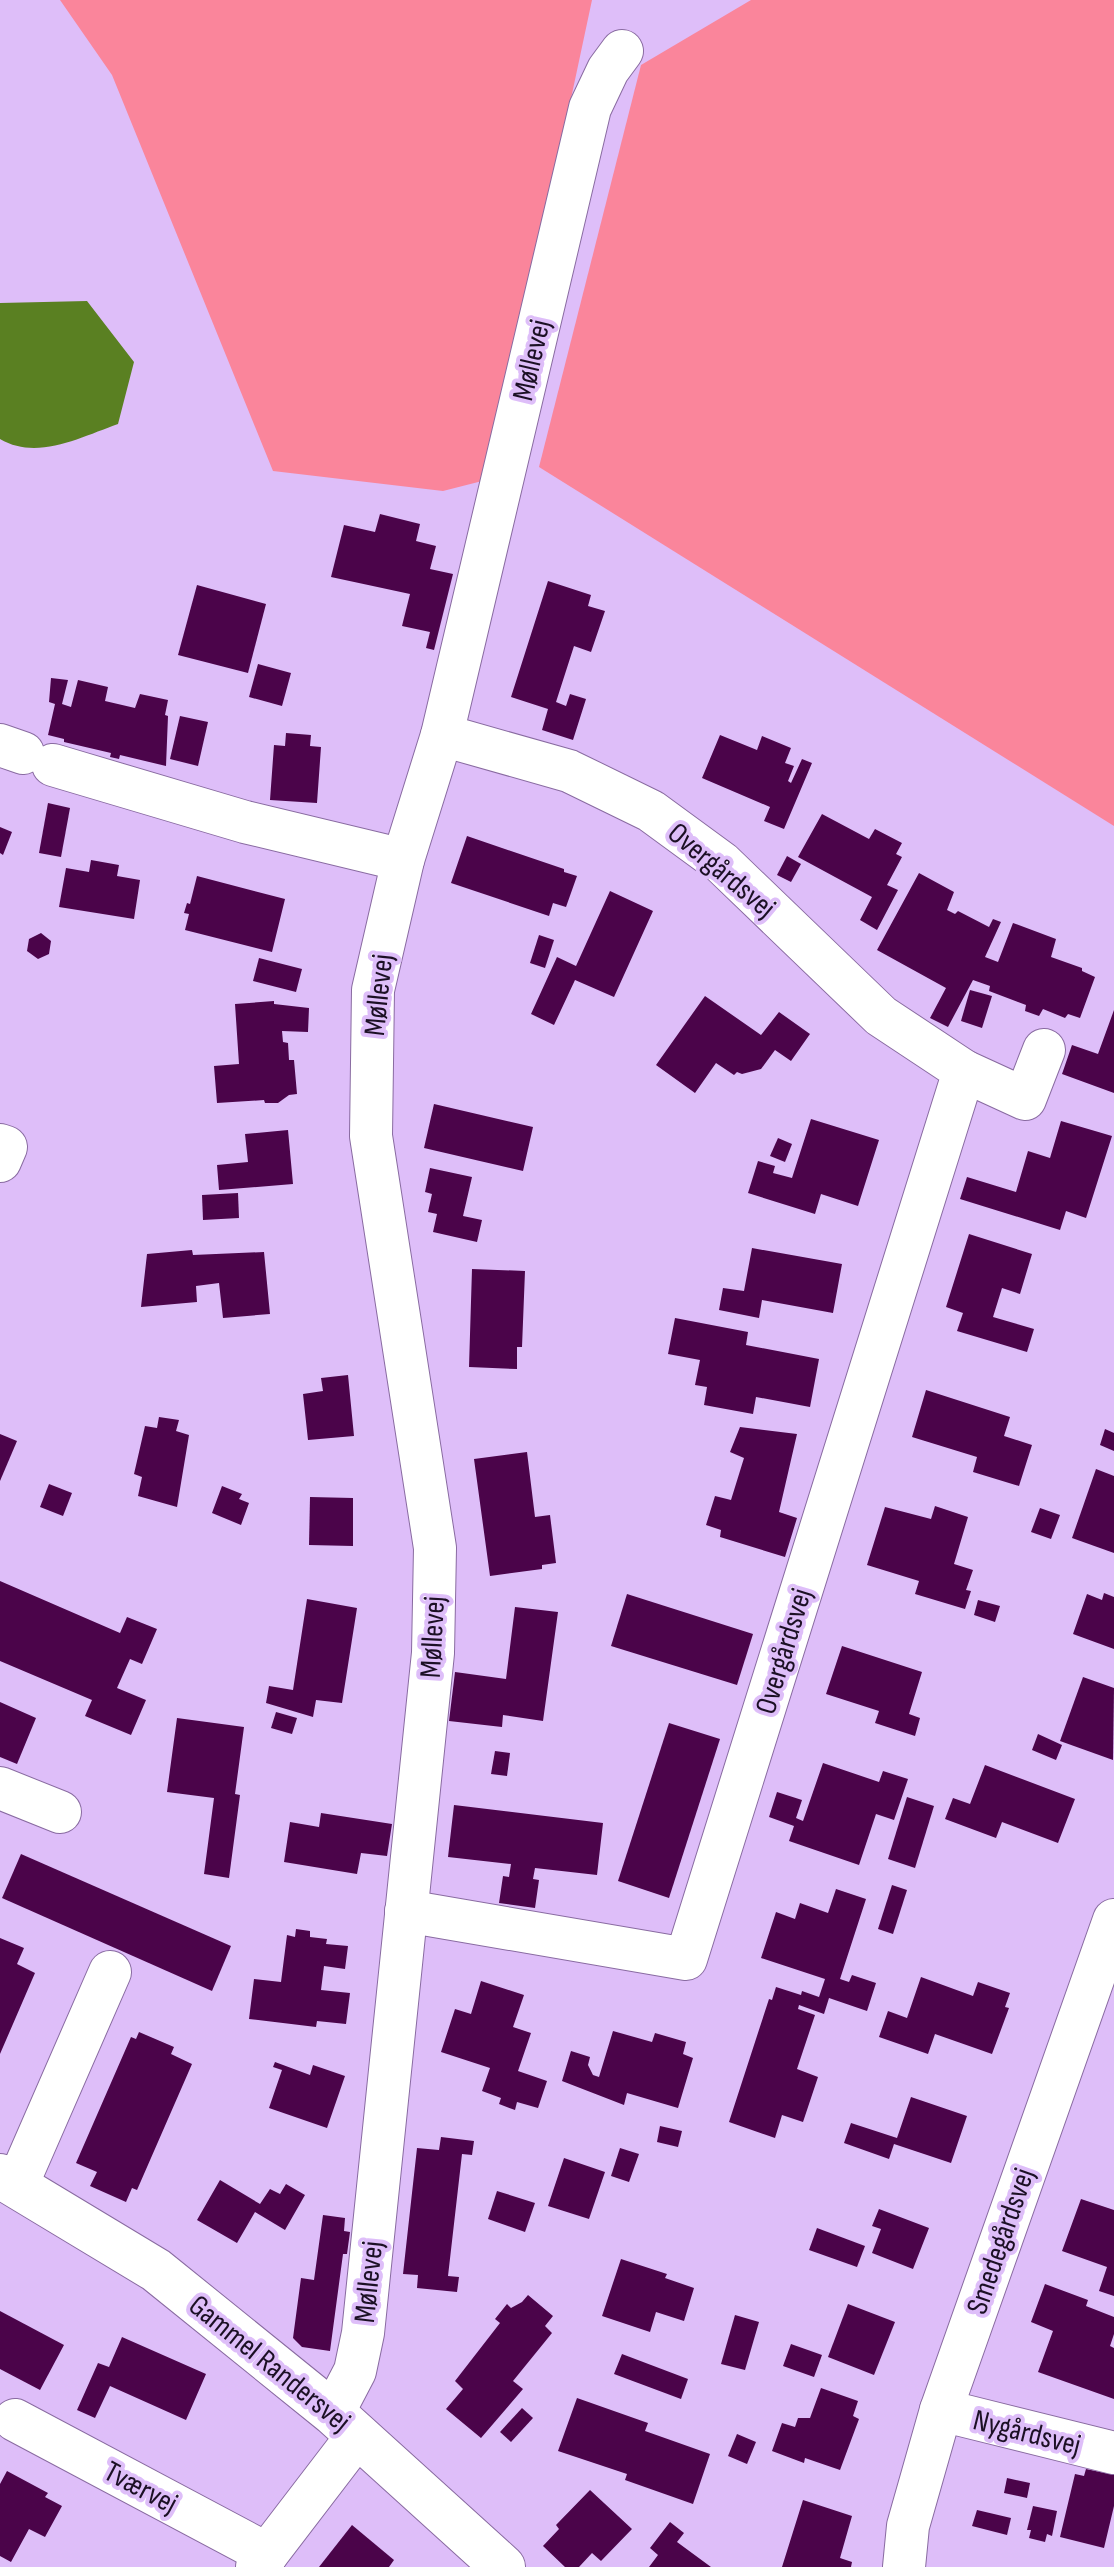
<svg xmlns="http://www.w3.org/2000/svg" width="1114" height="2567" font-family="'Sofia Sans Condensed',sans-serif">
<rect width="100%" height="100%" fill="#debef9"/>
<!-- green -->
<g fill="#fa859b">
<polygon points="60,0 592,0 490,479 443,491 273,471 112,75"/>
<polygon points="751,0 1114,0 1114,826 539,467 641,65"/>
</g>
<!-- water -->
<path fill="#5a8022" d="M87,301L134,362L118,424C81,437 37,461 0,439V303Z"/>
<!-- building -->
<g fill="#4b044a">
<polygon points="380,514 420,524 416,541 436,546 430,569 453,574 434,650 426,648 430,632 402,626 410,594 331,577 344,525 375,532"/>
<polygon points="548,581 591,595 588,606 605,611 591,652 574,646 556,702 566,706 570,694 586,699 573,740 542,730 548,709 511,697"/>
<polygon points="197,585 266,604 248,673 178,655"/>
<polygon points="258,664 291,673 282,706 249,697"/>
<polygon points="51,678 68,680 62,704 71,707 78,680 108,687 105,701 135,708 140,694 168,700 165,715 168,716 166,766 120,755 119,759 110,757 111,753 64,742 64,739 48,735 55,704 49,702"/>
<polygon points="180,716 208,722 198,766 170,759"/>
<polygon points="286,733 311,735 310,746 321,747 317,803 270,800 274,745 285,746"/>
<polygon points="720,735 757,750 762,736 791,748 785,763 794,766 788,781 791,783 802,759 812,763 784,829 764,821 770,807 702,778"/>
<polygon points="48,803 70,808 61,857 39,853"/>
<polygon points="822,814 869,839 875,829 902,843 896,854 902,857 887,885 898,890 877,930 860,920 872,897 798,857"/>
<polygon points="0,827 12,832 3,855 0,853"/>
<polygon points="467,836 564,869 564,872 577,876 566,907 553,903 549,916 451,883"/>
<polygon points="787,856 801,864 791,882 777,875"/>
<polygon points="91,860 119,865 117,876 140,880 134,919 59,907 66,868 89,872"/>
<polygon points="919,873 954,892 947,910 955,914 958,911 989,927 993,919 1001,922 985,957 998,962 1013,923 1056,939 1051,957 1082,968 1082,971 1095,977 1080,1018 1068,1014 1065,1018 1043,1009 1039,1016 1025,1011 1026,1005 989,991 990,986 973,980 948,1027 930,1018 946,988 877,950"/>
<polygon points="197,876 285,899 272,952 185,930 189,914 184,913 187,903 190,904"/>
<polygon points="610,891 653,911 614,997 575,980 554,1025 531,1014 557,957 576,966"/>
<polygon points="41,933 51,941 49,954 38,959 27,951 29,939"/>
<polygon points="539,935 554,940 545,968 530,963"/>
<polygon points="259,958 302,969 296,992 253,981"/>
<polygon points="970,990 992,996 982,1028 961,1021"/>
<polygon points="705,996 761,1035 779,1012 810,1034 791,1061 775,1050 761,1069 742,1074 737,1072 734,1075 716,1063 695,1093 656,1065"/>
<polygon points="274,1001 274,1004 309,1008 308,1032 282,1031 283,1042 288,1043 289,1060 294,1060 297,1094 289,1095 278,1103 265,1103 264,1100 217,1103 214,1066 239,1064 235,1004"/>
<polygon points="1114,1010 1114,1093 1062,1074 1072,1045 1098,1054"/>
<polygon points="434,1104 533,1127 523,1171 424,1148"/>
<polygon points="811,1119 879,1140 858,1206 821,1194 815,1214 748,1193 758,1161 775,1166 773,1173 792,1178"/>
<polygon points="1061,1121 1112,1136 1086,1218 1066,1211 1060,1230 960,1199 967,1177 1016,1192 1028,1151 1050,1158"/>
<polygon points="288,1130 293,1184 219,1190 217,1165 248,1162 245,1134"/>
<polygon points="778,1138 792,1144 785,1162 770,1156"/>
<polygon points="430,1168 472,1177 463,1216 482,1220 477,1242 433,1232 437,1214 428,1212 432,1194 425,1192"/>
<polygon points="238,1193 239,1218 203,1220 202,1195"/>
<polygon points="969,1234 1032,1254 1020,1294 1002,1288 993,1317 1034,1329 1027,1352 957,1331 963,1313 946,1307"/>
<polygon points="752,1248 842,1264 833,1313 762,1300 759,1318 719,1310 723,1288 744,1291"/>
<polygon points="192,1250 193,1255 264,1252 270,1314 223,1318 219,1283 196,1286 197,1302 141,1307 147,1254"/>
<polygon points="472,1269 525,1271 522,1347 517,1347 517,1369 469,1367"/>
<polygon points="675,1318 748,1332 746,1345 819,1359 810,1407 756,1397 753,1414 704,1405 707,1387 695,1385 700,1360 668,1354"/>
<polygon points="348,1375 354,1436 308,1440 303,1394 323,1391 321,1378"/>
<polygon points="926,1390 1010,1417 1004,1436 1032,1445 1019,1486 973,1472 977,1457 912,1437"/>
<polygon points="159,1417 179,1420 176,1431 189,1435 177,1507 138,1496 142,1477 134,1474 145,1426 157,1428"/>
<polygon points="740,1427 797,1434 779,1512 797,1518 785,1557 720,1537 721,1530 706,1525 715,1496 731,1500 744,1458 730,1452"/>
<polygon points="1105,1429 1114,1433 1114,1451 1100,1445"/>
<polygon points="0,1434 17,1441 0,1481"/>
<polygon points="527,1452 535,1517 550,1515 556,1563 542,1565 542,1569 490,1576 474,1459"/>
<polygon points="1096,1469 1114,1476 1114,1553 1072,1538"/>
<polygon points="49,1484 72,1493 63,1516 40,1507"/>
<polygon points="222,1486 242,1494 239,1499 249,1503 241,1525 212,1513"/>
<polygon points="310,1497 353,1498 353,1546 309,1545"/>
<polygon points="935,1506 968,1517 954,1564 973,1570 966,1590 971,1591 965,1609 915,1594 919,1581 867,1565 885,1507 931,1519"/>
<polygon points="1040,1508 1060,1515 1051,1539 1031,1532"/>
<polygon points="0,1581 120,1633 127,1617 157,1629 142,1664 130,1659 117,1688 146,1700 131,1735 85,1716 92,1700 0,1661"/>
<polygon points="1104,1593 1114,1597 1114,1649 1073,1634 1087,1594 1102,1600"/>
<polygon points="627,1594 753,1634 737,1685 611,1646"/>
<polygon points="307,1599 357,1608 342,1703 316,1700 313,1717 266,1703 269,1686 293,1690"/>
<polygon points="978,1600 1000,1606 995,1622 974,1615"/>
<polygon points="515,1607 558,1612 543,1721 503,1715 502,1727 449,1721 455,1672 506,1679"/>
<polygon points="842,1646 922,1672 909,1714 920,1718 915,1736 875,1723 879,1711 826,1694"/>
<polygon points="1083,1677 1114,1688 1113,1760 1060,1741"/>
<polygon points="0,1702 36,1718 17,1764 0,1757"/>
<polygon points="276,1712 297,1718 292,1734 271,1728"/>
<polygon points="177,1718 244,1727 235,1794 240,1795 229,1878 204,1874 214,1798 167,1792"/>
<polygon points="669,1723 720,1739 669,1898 618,1881"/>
<polygon points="1038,1734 1062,1745 1056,1760 1032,1750"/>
<polygon points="495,1751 510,1753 507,1776 491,1774"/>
<polygon points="823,1763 879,1782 883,1771 908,1779 894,1820 876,1814 859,1865 789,1841 794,1826 769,1817 777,1792 802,1800 796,1818 803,1821"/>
<polygon points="985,1765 1075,1799 1058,1843 1002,1822 996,1838 945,1819 953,1798 970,1804"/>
<polygon points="907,1797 934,1806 915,1868 888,1859"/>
<polygon points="454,1805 603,1823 597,1875 535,1868 533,1879 539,1880 535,1908 499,1903 503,1876 509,1877 511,1864 448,1857"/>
<polygon points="321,1813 392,1824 387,1856 361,1853 357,1874 284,1862 290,1822 319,1827"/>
<polygon points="21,1854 231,1946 212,1991 2,1898"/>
<polygon points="892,1885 907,1890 893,1934 878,1929"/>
<polygon points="836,1889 866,1899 840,1979 849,1982 852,1975 876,1983 867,2011 829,1998 824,2014 799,2005 798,2009 815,2015 797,2069 818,2077 803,2122 782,2115 775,2138 729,2122 769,1999 772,2000 776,1987 801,1995 802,1991 819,1997 825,1979 761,1958 776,1912 795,1919 800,1903 828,1913"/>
<polygon points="296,1929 310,1931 310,1937 327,1939 326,1944 348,1946 345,1969 324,1966 321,1990 350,1993 346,2024 317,2021 316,2027 249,2019 254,1979 281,1982 287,1935 295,1937"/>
<polygon points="0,1938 24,1948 17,1964 35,1973 0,2054"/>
<polygon points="921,1977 973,1996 978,1982 1010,1993 1005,2007 1009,2008 992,2054 935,2034 928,2054 879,2037 888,2011 907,2018"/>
<polygon points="481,1981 524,1995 513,2027 531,2033 518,2071 547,2081 538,2108 517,2102 515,2110 499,2104 501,2098 482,2091 490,2068 441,2052 455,2009 471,2014"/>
<polygon points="613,2031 652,2042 655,2033 686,2042 683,2054 693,2058 678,2108 627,2093 624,2105 562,2081 571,2051 590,2057 588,2065 593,2075 599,2077"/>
<polygon points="139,2032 174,2047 171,2054 192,2064 137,2190 132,2188 126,2202 90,2186 97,2172 76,2163 131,2037 136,2039"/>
<polygon points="275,2062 310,2075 313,2065 345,2076 327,2128 269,2108 282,2070 273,2067"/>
<polygon points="911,2097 967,2116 951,2163 894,2144 889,2159 844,2143 851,2123 897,2138"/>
<polygon points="660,2126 682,2131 678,2147 657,2142"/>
<polygon points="441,2137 474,2141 472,2155 462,2154 448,2276 459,2277 457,2292 417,2288 418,2275 403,2274 417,2148 439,2150"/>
<polygon points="620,2148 639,2154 629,2182 611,2176"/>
<polygon points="564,2158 605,2172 589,2219 548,2206"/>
<polygon points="220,2180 260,2204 270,2189 280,2194 286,2184 305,2195 285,2230 255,2212 237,2243 197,2220"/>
<polygon points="497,2191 535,2203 525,2232 488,2219"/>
<polygon points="1081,2199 1114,2210 1114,2296 1099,2291 1107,2267 1062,2251"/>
<polygon points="879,2209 929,2228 913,2269 872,2253 881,2229 872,2226"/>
<polygon points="323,2215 345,2218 344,2231 350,2232 347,2254 343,2254 330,2351 302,2347 293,2338 301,2278 314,2280"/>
<polygon points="817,2228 865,2246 857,2267 809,2250"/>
<polygon points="621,2259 667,2274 665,2278 694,2288 684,2321 656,2312 650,2332 602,2316"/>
<polygon points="1045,2284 1088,2300 1086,2306 1114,2317 1114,2334 1110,2346 1114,2348 1114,2399 1038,2372 1053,2331 1031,2322"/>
<polygon points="528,2295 553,2316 545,2326 552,2333 513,2381 523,2389 481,2438 446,2409 463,2389 455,2381 500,2323 495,2319 507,2304 511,2308 522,2302"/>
<polygon points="848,2304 895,2322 874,2375 828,2357"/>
<polygon points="0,2311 64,2345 40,2390 0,2369"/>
<polygon points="735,2315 759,2322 745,2370 721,2364"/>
<polygon points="122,2337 206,2374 186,2420 110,2386 95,2418 77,2410 98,2363 109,2367"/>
<polygon points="791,2344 822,2355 814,2377 783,2366"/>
<polygon points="622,2354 688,2379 681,2399 614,2374"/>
<polygon points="821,2388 858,2401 853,2416 859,2419 840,2470 805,2458 804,2463 772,2451 782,2423 795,2427 798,2418 810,2418"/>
<polygon points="577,2398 648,2423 645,2431 710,2454 693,2504 625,2480 627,2474 558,2451"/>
<polygon points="522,2408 533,2418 511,2442 500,2432"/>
<polygon points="737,2434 756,2442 747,2464 728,2456"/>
<polygon points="1086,2469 1114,2475 1114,2506 1104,2548 1060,2537 1075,2474 1084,2476"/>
<polygon points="7,2471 48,2493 45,2497 62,2506 45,2537 29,2529 11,2562 0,2556 0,2484"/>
<polygon points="1007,2478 1030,2483 1027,2498 1004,2493"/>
<polygon points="590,2490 632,2529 601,2561 592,2553 579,2567 565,2567 543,2546 559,2529 556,2525"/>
<polygon points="803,2500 852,2516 840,2558 852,2562 851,2567 782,2567"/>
<polygon points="1033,2506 1057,2511 1052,2536 1047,2534 1045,2542 1029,2538 1031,2530 1027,2530"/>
<polygon points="977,2510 1011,2518 1007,2535 972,2526"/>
<polygon points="670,2522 684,2533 677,2542 711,2567 649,2567 658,2555 650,2548"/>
<polygon points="352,2525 394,2560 389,2567 319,2567"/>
</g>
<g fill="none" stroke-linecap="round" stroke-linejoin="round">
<!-- street casing -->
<g stroke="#896ba1" stroke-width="44">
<g id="street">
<polyline points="0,745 23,753"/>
<polyline points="53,765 245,822 403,860"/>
<polyline points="964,1071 1025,1099 1044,1050"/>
<polyline points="0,1145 6,1147 0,1161"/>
<polyline points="0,1788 60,1812"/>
<polyline points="406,1911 686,1959 964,1071 881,1016 722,863 651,811 569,771 442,735"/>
<polyline points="17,2185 110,1972"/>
<polyline points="941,2410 1114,2453"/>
<polyline points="333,2413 355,2371 363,2333 433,1653 435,1548 371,1136 373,990 403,860 442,735 590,108 608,70 622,51"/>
<polyline points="15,2420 267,2554"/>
<polyline points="257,2567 358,2435"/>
<polyline points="904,2567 908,2526 941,2410 1114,1920"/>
</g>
</g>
<!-- secondary casing -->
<g stroke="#896ba1" stroke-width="46">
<polyline id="secondary" points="0,2176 156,2270 333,2413 503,2567"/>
</g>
<!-- street -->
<use href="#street" stroke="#fff" stroke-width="42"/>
<!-- secondary -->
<use href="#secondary" stroke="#fff" stroke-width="44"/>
</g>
<g text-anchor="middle" stroke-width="8" stroke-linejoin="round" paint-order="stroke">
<!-- street labels -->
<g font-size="30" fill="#1c1025" stroke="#debef9">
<text transform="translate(531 360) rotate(-77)" y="10">Møllevej</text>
<text transform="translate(722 870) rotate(40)" y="10">Overgårdsvej</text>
<text transform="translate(378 995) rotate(-84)" y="10">Møllevej</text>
<text transform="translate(432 1637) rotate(-87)" y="10">Møllevej</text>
<text transform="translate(783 1651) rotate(-73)" y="10">Overgårdsvej</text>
<text transform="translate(1000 2241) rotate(-71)" y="10">Smedegårdsvej</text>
<text transform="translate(368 2282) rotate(-84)" y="10">Møllevej</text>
<text transform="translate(270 2363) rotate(39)" y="10">Gammel Randersvej</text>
<text transform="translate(1027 2432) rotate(14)" y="10">Nygårdsvej</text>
<text transform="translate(141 2487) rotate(28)" y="10">Tværvej</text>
</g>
</g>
</svg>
